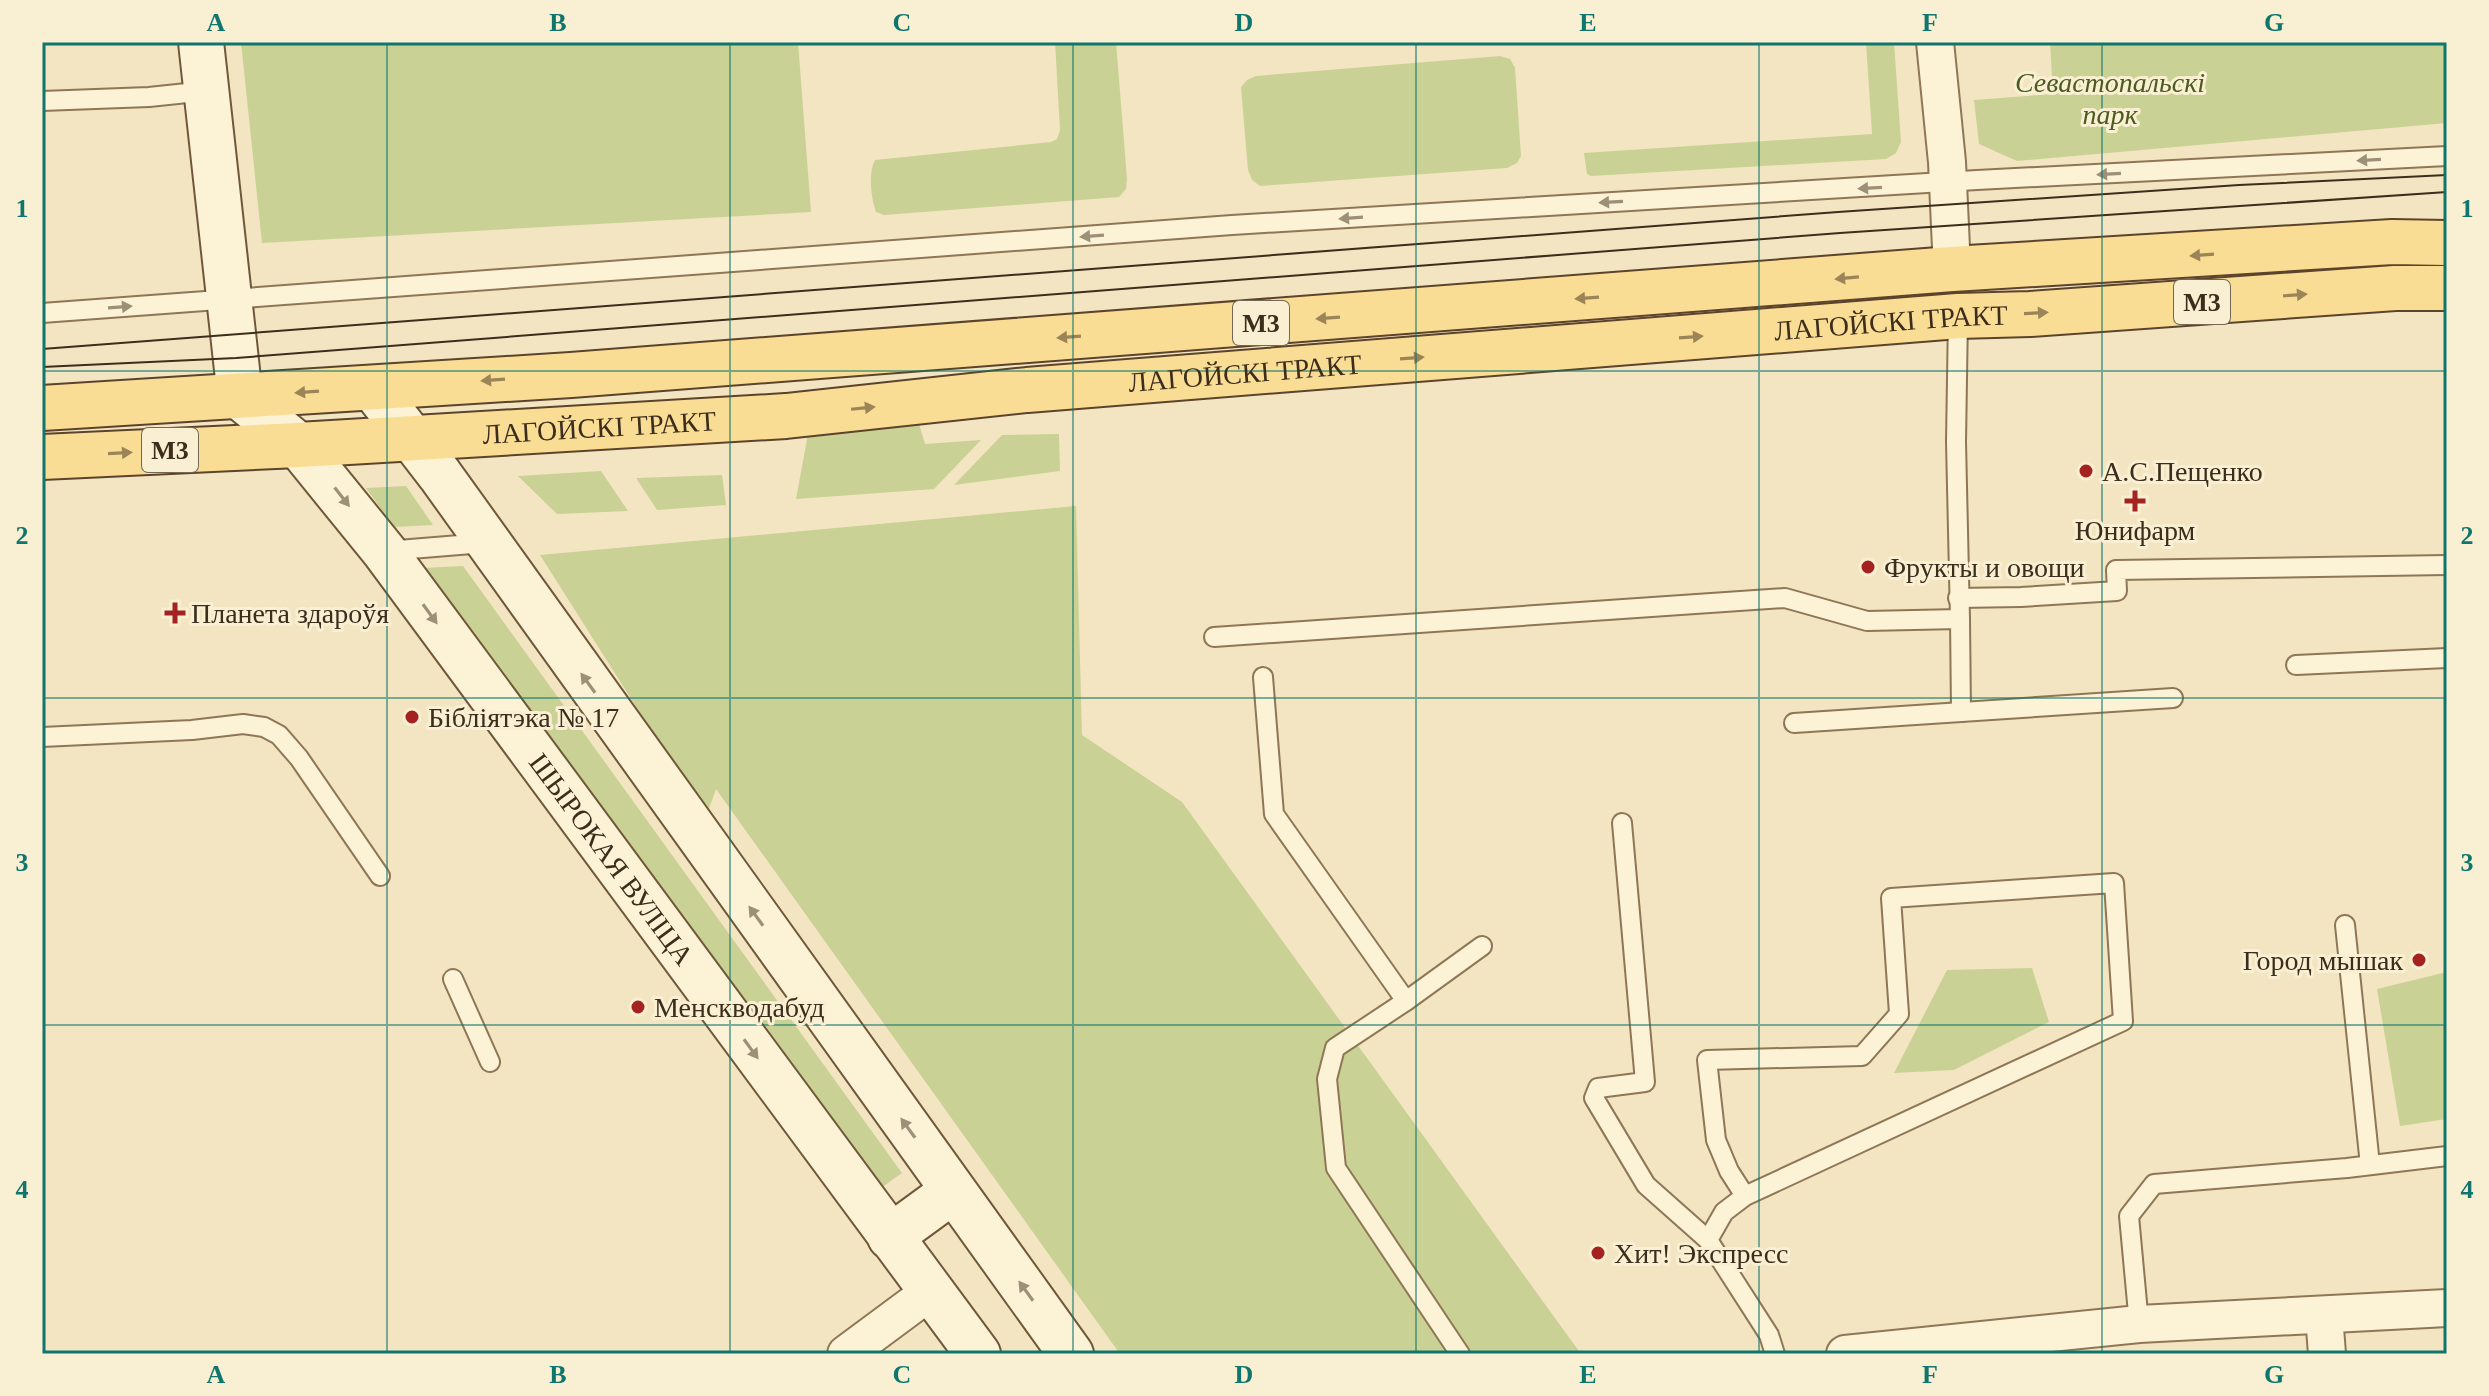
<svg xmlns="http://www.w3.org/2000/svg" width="2489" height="1396" font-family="'Times New Roman',serif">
<rect width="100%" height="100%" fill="#f3e5c1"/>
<!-- green -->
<g fill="#c9d294">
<polygon points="241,42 798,42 811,212 262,243"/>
<path d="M1055,42H1116L1127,179L1126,189L1119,197L884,215L876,212C871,198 868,173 875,160L1051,142L1057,139L1060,130Z"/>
<polygon points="1866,42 1894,42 1901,142 1896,153 1886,159 1591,176 1587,174 1584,153 1872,134"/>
<polygon points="2050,42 2447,42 2447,123 2017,161 1979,144 1974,100 2053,94"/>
<polygon points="1500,56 1510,59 1515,68 1521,156 1517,163 1507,168 1260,186 1252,180 1248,170 1241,87 1247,80 1256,76"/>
<polygon points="919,424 925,444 981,440 934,489 796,499 808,434"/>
<polygon points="1059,434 1060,471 954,485 1002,435"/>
<polygon points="601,471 628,511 557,514 518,476"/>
<polygon points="722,475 726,505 657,510 636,478"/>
<polygon points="406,486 433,525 394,527 366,488"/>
<polygon points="1076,506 1082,735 1182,802 1581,1354 1120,1354 716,789 706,817 540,555"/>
<polygon points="463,566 902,1173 874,1193 422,568"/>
<polygon points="2032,968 2049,1022 1954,1070 1894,1073 1947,970"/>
<polygon points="2447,972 2447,1119 2400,1126 2377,989"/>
</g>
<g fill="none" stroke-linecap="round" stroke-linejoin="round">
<!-- lane casing -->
<g stroke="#8e7656" stroke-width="22">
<g id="lane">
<polyline points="42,101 149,97 206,91"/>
<polyline points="42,313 1232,225 1977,180 2447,156"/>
<polyline points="386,551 484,543"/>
<polyline points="1958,598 2021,597 2117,591 2116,570 2447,565"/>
<polyline points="1960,619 1961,712"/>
<polyline points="1214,637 1785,598 1867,621 1960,619 1956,442 1958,316"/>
<polyline points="2296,665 2447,658"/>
<polyline points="1263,677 1274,814 1406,1001"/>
<polyline points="1794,723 2173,698"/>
<polyline points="42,737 192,730 243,724 264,727 279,735 299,758 380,876"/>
<polyline points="1622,823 1645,1082 1598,1088 1594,1098 1646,1185 1708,1240"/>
<polyline points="2345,925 2370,1165"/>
<polyline points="453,979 490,1062"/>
<polyline points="1745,1196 2123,1021 2114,883 1891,898 1899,1014 1862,1056 1707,1060 1716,1140 1729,1171 1745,1196 1724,1212 1708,1240 1769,1335 1775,1354"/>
<polyline points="2139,1324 2129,1216 2154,1184 2347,1168 2447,1156"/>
<polyline points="1460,1354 1336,1168 1327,1079 1335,1048 1406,1001 1482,946"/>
</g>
</g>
<!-- street casing -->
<g stroke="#8e7656" stroke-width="40">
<g id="street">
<polyline points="1935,42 1947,162 1952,269"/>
<polyline points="2324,1315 2327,1354"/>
<polyline points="846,1354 931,1291"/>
<polyline points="1845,1354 2139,1324 2447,1308"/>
</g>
</g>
<!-- secondary casing -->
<g stroke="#70573a" stroke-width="48">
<g id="secondary">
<path id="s1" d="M201,42L240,397L298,445L384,551L978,1354"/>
<polyline points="373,388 440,475 1071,1354"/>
<polyline points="890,1237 953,1191"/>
</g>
</g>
<!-- primary casing -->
<g stroke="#5c432b" stroke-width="48">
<g id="primary">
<polyline points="42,408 571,375 1952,269 2392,242 2447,243"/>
<path id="s2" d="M42,457L298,445L786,416L1027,390L1958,316L2030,314L2395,288H2447"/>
</g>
</g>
<!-- lane -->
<use href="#lane" stroke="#fcf2d5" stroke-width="18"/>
<!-- street -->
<use href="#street" stroke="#fcf2d5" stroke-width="36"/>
<!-- secondary -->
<use href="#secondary" stroke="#fcf2d5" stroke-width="44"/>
<!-- primary -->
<use href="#primary" stroke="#fadd95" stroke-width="44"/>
<!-- tram -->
<g stroke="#3c2d1c" stroke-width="2">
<polyline points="42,349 1838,212 2239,185 2447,175"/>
<polyline points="42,367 236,358 1840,233 2447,192"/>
</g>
</g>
<!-- one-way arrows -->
<defs><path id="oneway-solid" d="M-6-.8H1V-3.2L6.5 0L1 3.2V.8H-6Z" transform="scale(2)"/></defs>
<g fill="#9c9078">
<use href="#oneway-solid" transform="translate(2369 160) rotate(177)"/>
<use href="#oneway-solid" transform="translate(2109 174) rotate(177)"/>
<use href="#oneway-solid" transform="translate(1870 188) rotate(177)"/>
<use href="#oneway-solid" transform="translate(1611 202) rotate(177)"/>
<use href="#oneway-solid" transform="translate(1351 218) rotate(176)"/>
<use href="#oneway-solid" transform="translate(1092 236) rotate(176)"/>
<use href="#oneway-solid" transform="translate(120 307) rotate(-4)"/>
<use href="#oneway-solid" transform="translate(342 497) rotate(52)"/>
<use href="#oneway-solid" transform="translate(430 614) rotate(54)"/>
<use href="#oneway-solid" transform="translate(588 683) rotate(-126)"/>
<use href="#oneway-solid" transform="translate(756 916) rotate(-126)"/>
<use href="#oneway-solid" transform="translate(751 1049) rotate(54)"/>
<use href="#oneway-solid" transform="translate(908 1128) rotate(-126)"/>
<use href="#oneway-solid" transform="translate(1026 1291) rotate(-126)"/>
</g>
<g fill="#9b8558">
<use href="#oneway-solid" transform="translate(2202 255) rotate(176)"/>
<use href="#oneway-solid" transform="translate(1847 278) rotate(175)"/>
<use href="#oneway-solid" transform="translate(2295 295) rotate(-4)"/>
<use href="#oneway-solid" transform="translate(1587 298) rotate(176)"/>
<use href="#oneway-solid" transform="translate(2036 313) rotate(-3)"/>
<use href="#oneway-solid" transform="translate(1328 318) rotate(176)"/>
<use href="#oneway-solid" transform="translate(1069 337) rotate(176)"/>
<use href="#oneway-solid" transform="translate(1691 337) rotate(-4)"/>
<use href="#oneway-solid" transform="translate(1412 358) rotate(-4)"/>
<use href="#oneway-solid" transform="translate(493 380) rotate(176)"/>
<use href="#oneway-solid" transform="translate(307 392) rotate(176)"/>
<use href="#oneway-solid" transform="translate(863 408) rotate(-6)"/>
<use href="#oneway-solid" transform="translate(120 453) rotate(-3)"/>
</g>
<!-- grid -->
<path fill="none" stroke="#0f766e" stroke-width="2" stroke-opacity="0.55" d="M387,42V1354M730,42V1354M1073,42V1354M1416,42V1354M1759,42V1354M2102,42V1354M42,371H2447M42,698H2447M42,1025H2447"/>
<!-- markers -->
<g fill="#a42320" stroke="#f9efd2" stroke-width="3">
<circle cx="2086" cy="471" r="8"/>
<path d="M2131 489h8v8h8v8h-8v8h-8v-8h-8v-8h8z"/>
<circle cx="1868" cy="567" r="8"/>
<path d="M171 601h8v8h8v8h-8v8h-8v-8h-8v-8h8z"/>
<circle cx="412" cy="717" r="8"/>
<circle cx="2419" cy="960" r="8"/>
<circle cx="638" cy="1007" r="8"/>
<circle cx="1598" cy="1253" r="8"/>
</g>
<g text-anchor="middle" stroke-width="6" stroke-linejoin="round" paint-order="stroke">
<!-- shield labels -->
<g fill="#f9efd2" stroke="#756753" stroke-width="2">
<rect x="2174" y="280" width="56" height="44" rx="6"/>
<rect x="1233" y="301" width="56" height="44" rx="6"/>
<rect x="142" y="428" width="56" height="44" rx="6"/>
</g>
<g font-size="26" font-weight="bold" fill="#3c2d1c">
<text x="2202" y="311">М3</text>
<text x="1261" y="332">М3</text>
<text x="170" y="459">М3</text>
</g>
<!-- park labels -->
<g font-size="28" font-style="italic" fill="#4b5b21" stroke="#f9efd2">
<text x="2110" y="92">Севастопальскі<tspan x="2110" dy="32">парк</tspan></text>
</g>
<!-- street labels -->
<g font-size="28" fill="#3c2d1c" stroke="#f9efd2">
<text dy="10" stroke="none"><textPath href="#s2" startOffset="1854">ЛАГОЙСКІ ТРАКТ</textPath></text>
<text dy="10" stroke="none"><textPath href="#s2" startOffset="1206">ЛАГОЙСКІ ТРАКТ</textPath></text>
<text dy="10" stroke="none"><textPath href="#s2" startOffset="558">ЛАГОЙСКІ ТРАКТ</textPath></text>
<text dy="10" stroke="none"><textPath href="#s1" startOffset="952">ШЫРОКАЯ ВУЛІЦА</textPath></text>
</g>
<!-- poi labels -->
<g font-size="28" fill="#3c2d1c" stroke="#f9efd2" text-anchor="start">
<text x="2102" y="481">А.С.Пещенко</text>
<text x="2135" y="540" text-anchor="middle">Юнифарм</text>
<text x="1884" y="577">Фрукты и овощи</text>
<text x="191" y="623">Планета здароўя</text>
<text x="428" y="727">Бібліятэка № 17</text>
<text x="2403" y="970" text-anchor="end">Город мышак</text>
<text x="654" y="1017">Менскводабуд</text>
<text x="1614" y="1263">Хит! Экспресс</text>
</g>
</g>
<!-- border -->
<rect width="2489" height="1396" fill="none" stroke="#f9efd2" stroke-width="88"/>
<rect x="44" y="44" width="2401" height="1308" fill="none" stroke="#0f766e" stroke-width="3"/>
<g font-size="26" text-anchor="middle" font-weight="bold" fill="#0f766e">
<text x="216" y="31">A</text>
<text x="558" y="31">B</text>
<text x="902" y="31">C</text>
<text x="1244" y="31">D</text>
<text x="1588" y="31">E</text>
<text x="1930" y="31">F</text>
<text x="2274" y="31">G</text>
<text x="22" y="217">1</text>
<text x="2467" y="217">1</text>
<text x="22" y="544">2</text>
<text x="2467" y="544">2</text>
<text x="22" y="871">3</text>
<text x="2467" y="871">3</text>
<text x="22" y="1198">4</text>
<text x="2467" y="1198">4</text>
<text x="216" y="1383">A</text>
<text x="558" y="1383">B</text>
<text x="902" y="1383">C</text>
<text x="1244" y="1383">D</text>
<text x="1588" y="1383">E</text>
<text x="1930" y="1383">F</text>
<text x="2274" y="1383">G</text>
</g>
</svg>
